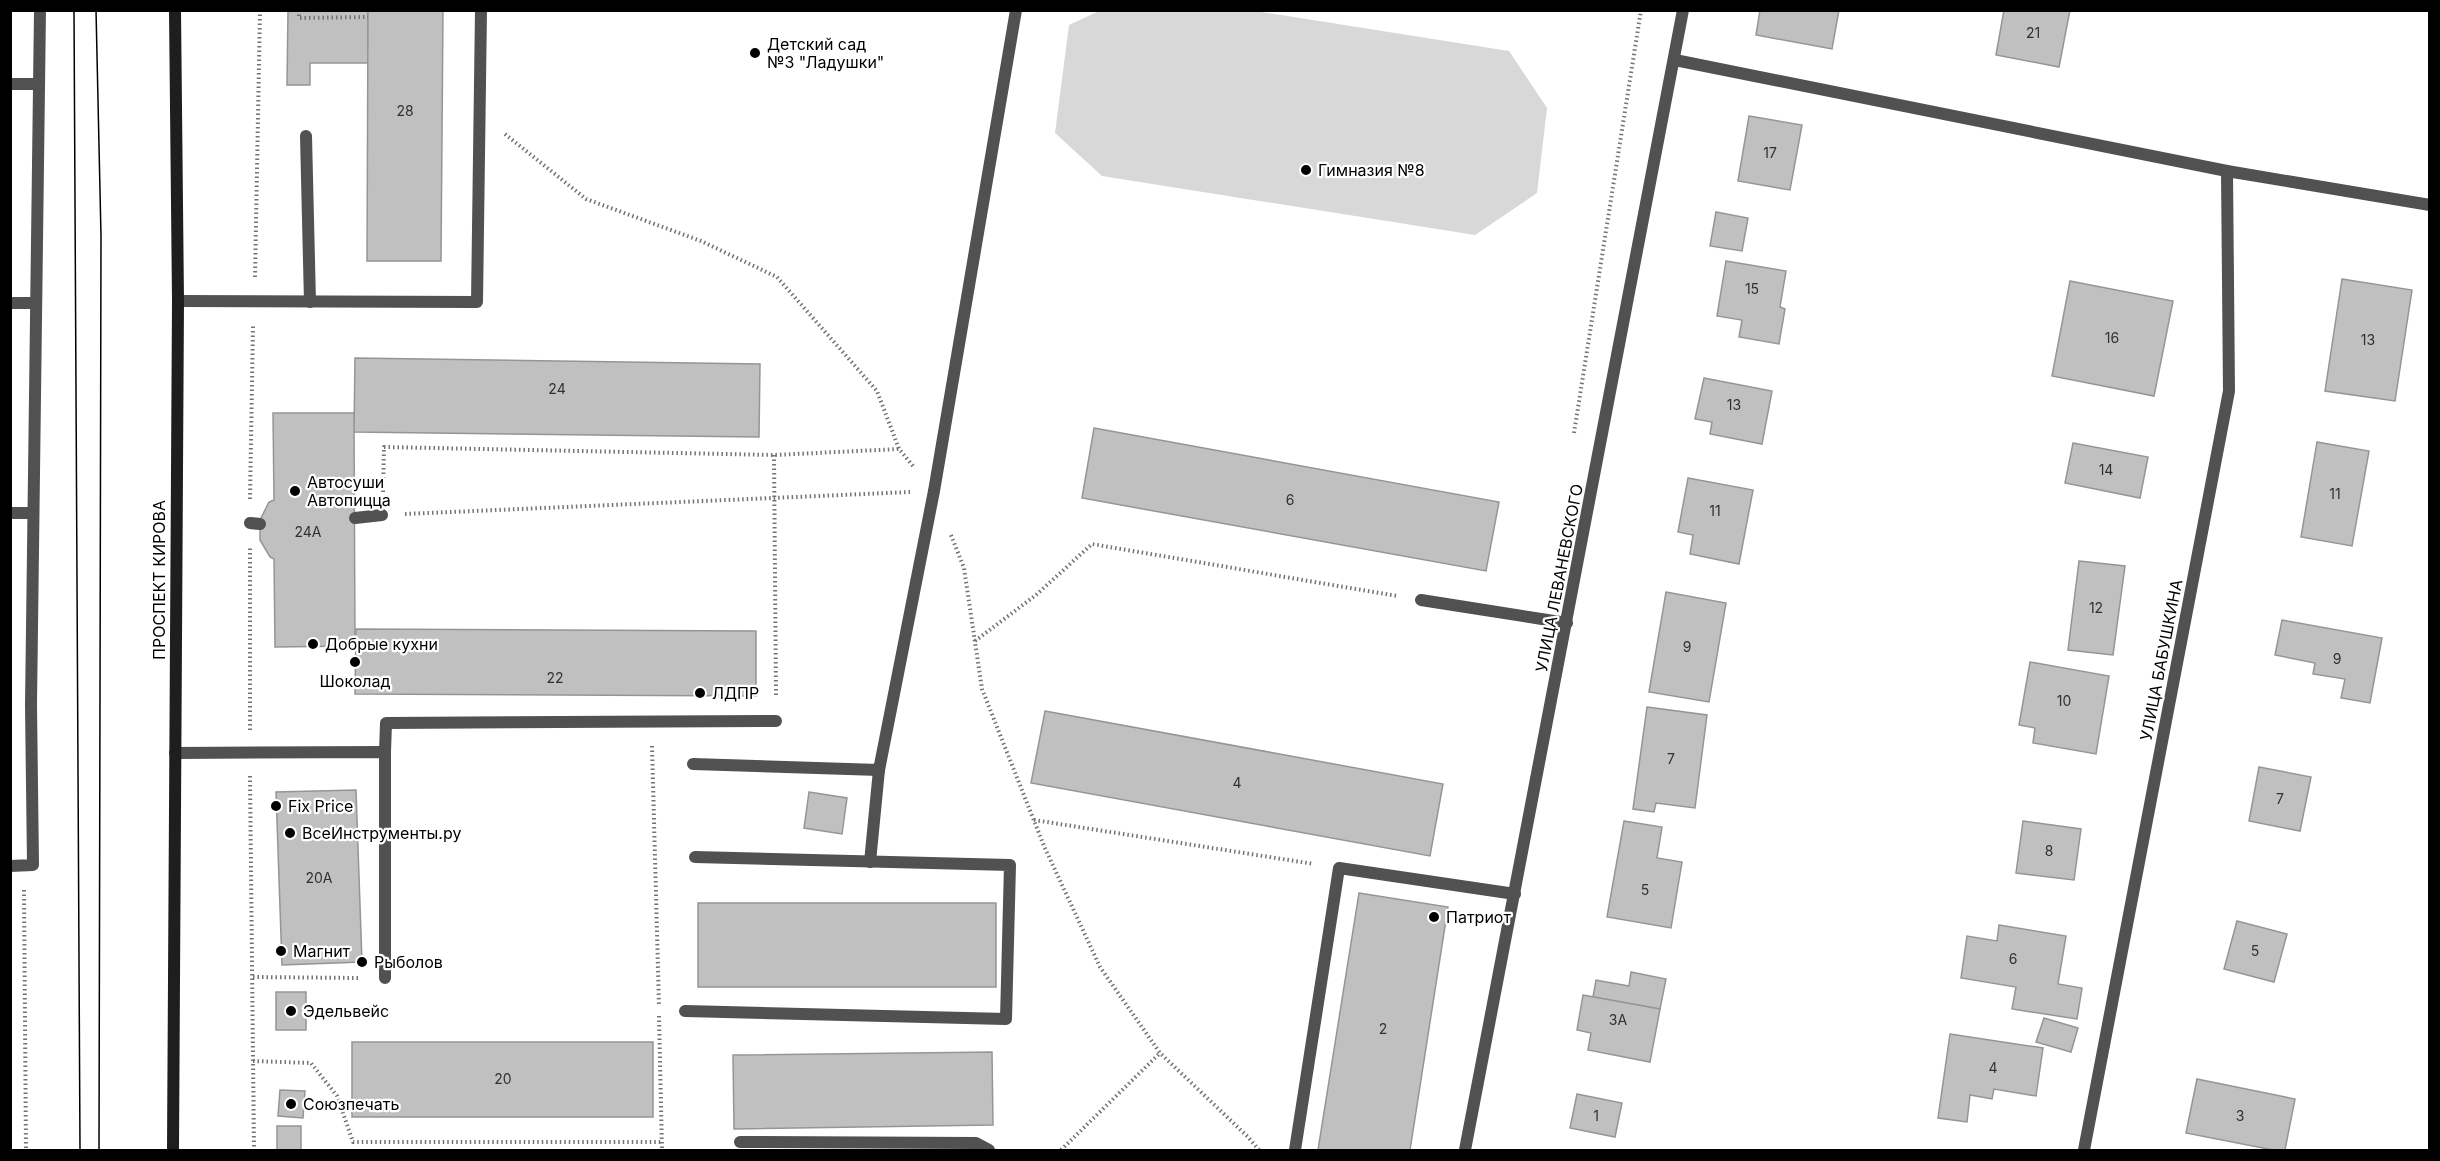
<svg xmlns="http://www.w3.org/2000/svg" width="2440" height="1161" font-family="Inter,sans-serif">
<rect width="100%" height="100%" fill="#fff"/>
<!-- green -->
<polygon fill="#d8d8d8" points="1101,10 1255,11 1509,51 1547,108 1537,193 1475,235 1102,176 1055,133 1069,25"/>
<!-- building -->
<g fill="#c0c0c0" stroke="#959595" stroke-width="1.5">
<polygon points="288,10 368,10 368,63 310,63 310,85 287,85"/>
<polygon points="368,10 443,10 441,261 367,261"/>
<polygon points="1760,10 1839,10 1832,49 1756,35"/>
<polygon points="2004,10 2070,10 2059,67 1996,55"/>
<polygon points="1749,116 1802,125 1790,190 1738,181"/>
<polygon points="1716,212 1748,218 1742,251 1710,246"/>
<polygon points="1726,261 1786,271 1780,307 1785,309 1779,344 1739,337 1742,320 1717,316"/>
<polygon points="2342,279 2412,290 2395,401 2325,391"/>
<polygon points="2070,281 2173,301 2154,396 2052,376"/>
<polygon points="355,358 760,364 759,437 354,432"/>
<polygon points="1704,378 1772,391 1762,444 1710,434 1712,422 1695,419"/>
<polygon points="273,413 354,413 355,646 275,647 274,559 270,557 260,540 260,520 269,502 274,500"/>
<polygon points="1094,428 1499,502 1486,571 1082,498"/>
<polygon points="2317,442 2369,451 2352,546 2301,537"/>
<polygon points="2073,443 2148,457 2140,498 2065,483"/>
<polygon points="1688,478 1753,490 1739,564 1690,554 1693,535 1678,532"/>
<polygon points="2079,561 2125,566 2113,655 2068,650"/>
<polygon points="1666,592 1726,603 1709,702 1649,692"/>
<polygon points="2282,620 2382,638 2370,703 2341,698 2345,679 2313,674 2315,663 2275,655"/>
<polygon points="356,629 756,631 756,696 355,694"/>
<polygon points="2030,662 2109,676 2096,754 2033,743 2035,728 2019,725"/>
<polygon points="1647,707 1707,715 1695,808 1656,803 1654,812 1633,809"/>
<polygon points="1045,711 1443,784 1430,856 1031,783"/>
<polygon points="2259,767 2311,777 2300,831 2249,821"/>
<polygon points="356,790 362,962 282,965 276,792"/>
<polygon points="809,792 847,798 842,834 804,828"/>
<polygon points="1624,821 1662,827 1657,858 1682,862 1671,928 1607,917"/>
<polygon points="2023,821 2081,829 2074,880 2016,873"/>
<polygon points="1359,893 1448,907 1410,1150 1318,1150"/>
<rect x="698" y="903" width="298" height="84"/>
<polygon points="2237,921 2287,934 2274,982 2224,969"/>
<polygon points="1999,925 2066,936 2058,984 2082,988 2077,1019 2012,1009 2016,987 1961,978 1967,936 1997,941"/>
<polygon points="1631,972 1666,979 1660,1009 1593,997 1596,980 1629,986"/>
<rect x="276" y="992" width="30" height="38"/>
<polygon points="1583,995 1660,1009 1650,1062 1588,1050 1591,1033 1577,1030"/>
<polygon points="2044,1018 2078,1028 2071,1052 2036,1042"/>
<polygon points="1950,1034 2043,1048 2036,1096 1994,1089 1992,1099 1970,1095 1967,1122 1938,1118"/>
<rect x="352" y="1042" width="301" height="75"/>
<polygon points="992,1052 993,1125 734,1129 733,1055"/>
<polygon points="2197,1079 2295,1099 2285,1150 2273,1150 2186,1133"/>
<polygon points="280,1090 305,1091 303,1118 278,1116"/>
<polygon points="1577,1094 1622,1103 1615,1137 1570,1128"/>
<rect x="277" y="1126" width="24" height="24"/>
</g>
<g fill="none" stroke-linecap="round" stroke-linejoin="round">
<!-- path -->
<g stroke="#737373" stroke-width="4" stroke-dasharray="1.5 3" stroke-linecap="butt">
<polyline points="299,10 299,18 368,17"/>
<polyline points="505,134 586,199 701,241 777,277 877,391 899,449 913,466"/>
<polyline points="255,277 260,10"/>
<polyline points="1574,433 1641,10"/>
<polyline points="774,455 776,696"/>
<polyline points="383,492 384,447 774,455 899,449"/>
<polyline points="250,499 253,326"/>
<polyline points="405,514 910,492"/>
<polyline points="951,535 964,568 982,689 1044,846 1100,967 1160,1053 1248,1137 1259,1150"/>
<polyline points="975,641 1036,595 1092,544 1397,596"/>
<polyline points="250,730 250,548"/>
<polyline points="652,746 659,1006"/>
<polyline points="250,776 254,1150"/>
<polyline points="1034,820 1314,864"/>
<polyline points="24,890 26,1150"/>
<polyline points="253,977 360,978"/>
<polyline points="659,1016 662,1150"/>
<polyline points="253,1061 311,1063 337,1096 353,1142 662,1142"/>
<polyline points="1061,1150 1160,1053"/>
</g>
<!-- lane -->
<g stroke="#515151" stroke-width="12">
<polyline points="1675,60 2227,171 2430,205"/>
<polyline points="10,84 39,84"/>
<polyline points="306,136 310,302"/>
<polyline points="178,301 477,302 481,10"/>
<polyline points="10,303 34,303"/>
<polyline points="10,513 33,513"/>
<polyline points="355,518 382,515"/>
<polyline points="250,523 260,524"/>
<polyline points="1421,600 1567,623"/>
<polyline points="385,752 386,723 776,721"/>
<polyline points="175,753 385,752 385,978"/>
<polyline points="693,764 879,770 934,491 1016,10"/>
<polyline points="870,862 879,770"/>
<polyline points="685,1011 1006,1019 1010,865 695,857"/>
<polyline points="740,1142 976,1143 989,1150"/>
<polyline points="1295,1150 1339,868 1515,894"/>
</g>
<!-- street -->
<g stroke="#515151" stroke-width="12">
<polyline points="10,866 33,865 31,705 40,10"/>
<polyline points="1465,1150 1683,10"/>
<polyline points="2084,1150 2229,391 2227,171"/>
</g>
<!-- secondary -->
<polyline stroke="#1e1e1e" stroke-width="12" points="173,1150 178,301 175,10"/>
<!-- tram -->
<g stroke="#000" stroke-width="1.5">
<polyline points="74,10 80,1150"/>
<polyline points="96,10 101,236 99,1150"/>
</g>
</g>
<!-- markers -->
<g fill="#000" stroke="#fff" stroke-width="2">
<circle cx="755" cy="53" r="6"/>
<circle cx="1306" cy="170" r="6"/>
<circle cx="295" cy="491" r="6"/>
<circle cx="313" cy="644" r="6"/>
<circle cx="355" cy="662" r="6"/>
<circle cx="700" cy="693" r="6"/>
<circle cx="276" cy="806" r="6"/>
<circle cx="290" cy="833" r="6"/>
<circle cx="1434" cy="917" r="6"/>
<circle cx="281" cy="951" r="6"/>
<circle cx="362" cy="962" r="6"/>
<circle cx="291" cy="1011" r="6"/>
<circle cx="291" cy="1104" r="6"/>
</g>
<g text-anchor="middle" stroke-width="4.5" stroke-linejoin="round" paint-order="stroke">
<!-- number labels -->
<g font-size="14" fill="#303030">
<text x="2033" y="38">21</text>
<text x="405" y="116">28</text>
<text x="1770" y="158">17</text>
<text x="1752" y="294">15</text>
<text x="2112" y="343">16</text>
<text x="2368" y="345">13</text>
<text x="557" y="394">24</text>
<text x="1734" y="410">13</text>
<text x="2106" y="475">14</text>
<text x="2335" y="499">11</text>
<text x="1290" y="505">6</text>
<text x="1715" y="516">11</text>
<text x="308" y="537">24А</text>
<text x="2096" y="613">12</text>
<text x="1687" y="652">9</text>
<text x="2337" y="664">9</text>
<text x="555" y="683">22</text>
<text x="2064" y="706">10</text>
<text x="1671" y="764">7</text>
<text x="1237" y="788">4</text>
<text x="2280" y="804">7</text>
<text x="2049" y="856">8</text>
<text x="319" y="883">20А</text>
<text x="1645" y="895">5</text>
<text x="2255" y="956">5</text>
<text x="2013" y="964">6</text>
<text x="1618" y="1025">3А</text>
<text x="1383" y="1034">2</text>
<text x="1993" y="1073">4</text>
<text x="503" y="1084">20</text>
<text x="1596" y="1121">1</text>
<text x="2240" y="1121">3</text>
</g>
<!-- poi labels -->
<g font-size="16" fill="#000" stroke="#fff" text-anchor="start">
<text x="767" y="50">Детский сад<tspan x="767" dy="18">№3 "Ладушки"</tspan></text>
<text x="1318" y="176">Гимназия №8</text>
<text x="307" y="488">Автосуши<tspan x="307" dy="18">Автопицца</tspan></text>
<text x="325" y="650">Добрые кухни</text>
<text x="355" y="687" text-anchor="middle">Шоколад</text>
<text x="712" y="699">ЛДПР</text>
<text x="288" y="812">Fix Price</text>
<text x="302" y="839">ВсеИнструменты.ру</text>
<text x="1446" y="923">Патриот</text>
<text x="293" y="957">Магнит</text>
<text x="374" y="968">Рыболов</text>
<text x="303" y="1017">Эдельвейс</text>
<text x="303" y="1110">Союзпечать</text>
</g>
<!-- street labels -->
<g font-size="16" fill="#000" stroke="#fff">
<text transform="translate(1559 578) rotate(-79)" y="6">УЛИЦА ЛЕВАНЕВСКОГО</text>
<text transform="translate(159 580) rotate(-90)" y="6">ПРОСПЕКТ КИРОВА</text>
<text transform="translate(2161 660) rotate(-79)" y="6">УЛИЦА БАБУШКИНА</text>
</g>
</g>
<!-- border -->
<rect width="2440" height="1161" fill="none" stroke="#000000" stroke-width="24"/>
</svg>
